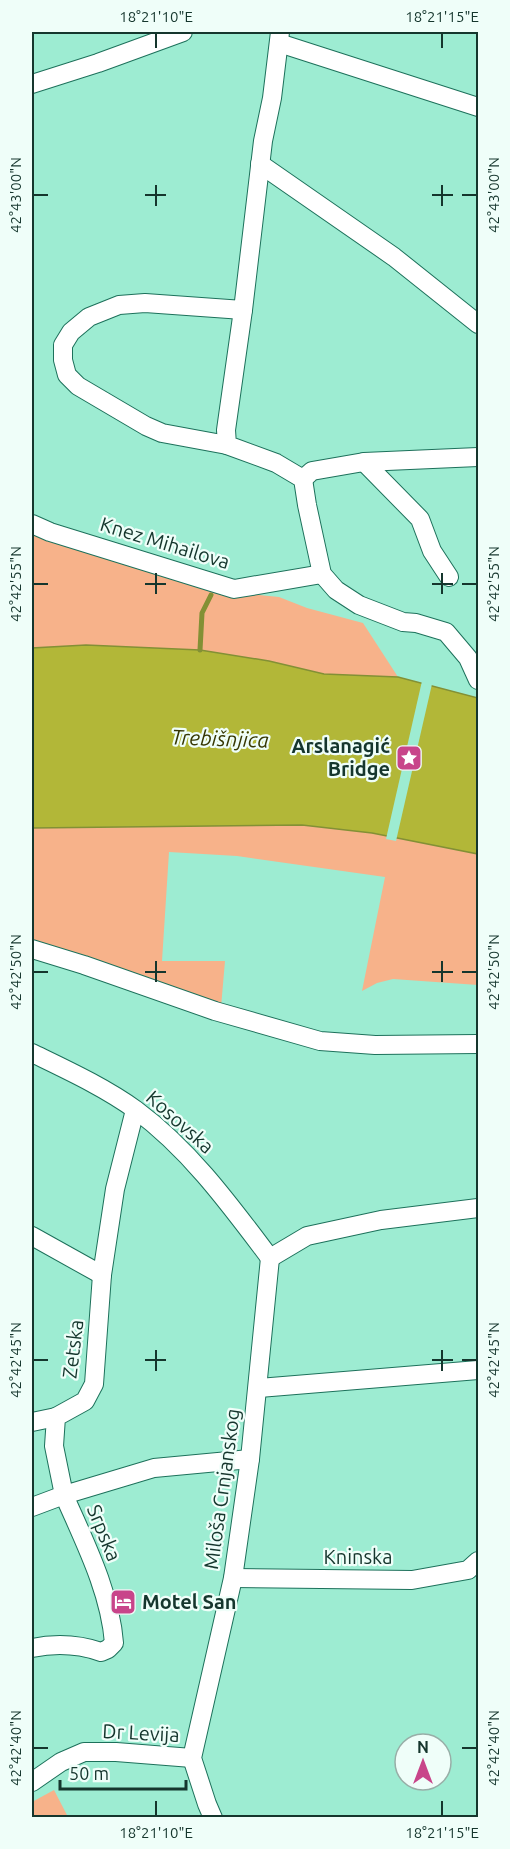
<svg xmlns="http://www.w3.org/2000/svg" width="510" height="1849" font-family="Ubuntu,sans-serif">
<rect width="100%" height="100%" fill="#9decd2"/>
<!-- green -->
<g fill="#f7b28a">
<polygon points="32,533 229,592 279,597 307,608 363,623 398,677 324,674 269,661 200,650 86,645 32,648"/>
<polygon points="302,825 372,833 478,854 478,985 393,979 377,983 362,991 385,877 237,856 169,852 162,961 225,961 221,1007 32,949 32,828"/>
<polygon points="54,1790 68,1817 32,1817 32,1802"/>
</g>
<!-- water -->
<polygon fill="#b2b738" stroke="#839035" stroke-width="1.5" points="86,645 200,650 269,661 324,674 398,677 478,698 478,854 372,833 302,825 32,828 32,648"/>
<!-- pier -->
<polygon fill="#9decd2" points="422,681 432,684 396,841 386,839"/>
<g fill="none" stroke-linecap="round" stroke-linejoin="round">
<!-- stream -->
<polyline stroke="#839035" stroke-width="5" points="200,650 202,613 211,595"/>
<!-- minor casing -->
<g stroke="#1d715b" stroke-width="20">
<g id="minor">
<polyline points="280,32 272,98 263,141 243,310 226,430 227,445 276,463 303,479 307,505 322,574 336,590 359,605 403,622 416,623 446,632 468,658 478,680"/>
<polyline points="279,43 478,107"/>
<polyline points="32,84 98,63 183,32"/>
<polyline points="260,164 394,257 478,324"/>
<polyline points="227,445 162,433 146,426 78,386 67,375 63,360 63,345 71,332 89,317 119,305 145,303 243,310"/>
<polyline points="364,462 420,519 432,551 449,577"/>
<polyline points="303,479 312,471 364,462 478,457"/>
<polyline points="32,524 50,532 234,589 322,574"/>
<polyline points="32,949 84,965 215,1011 320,1041 375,1045 478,1044"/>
<path d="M32,1053C67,1070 104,1087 136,1110C190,1150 230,1205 270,1258"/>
<polyline points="135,1110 115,1189 102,1275 94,1384 85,1401 56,1417 54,1446 64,1495 154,1468 250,1459"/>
<polyline points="32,1236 102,1275"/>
<polyline points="270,1258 307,1236 381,1220 478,1208"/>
<polyline points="259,1388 478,1370"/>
<polyline points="32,1422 56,1417"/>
<path d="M32,1507L64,1495C84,1541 110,1591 114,1643L108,1649L101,1652C78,1644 56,1643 32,1648"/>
<polyline points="233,1578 412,1580 468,1570 478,1561"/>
<polyline points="32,1782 61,1762 84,1752 116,1752 192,1758"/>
<polyline points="213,1818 207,1804 192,1758 233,1578 250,1459 270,1258"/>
</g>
</g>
<!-- minor -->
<use href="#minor" stroke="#fff" stroke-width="18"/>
</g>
<!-- ticks -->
<path fill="none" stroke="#15362d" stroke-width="2" d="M156,33V48M442,33V48M156,185V206M442,185V206M33,195H48M145,195H166M432,195H453M462,195H477M156,573V594M442,573V594M33,584H48M145,584H166M432,584H453M462,584H477M156,961V982M442,961V982M33,972H48M145,972H166M432,972H453M462,972H477M156,1350V1371M442,1350V1371M33,1360H48M145,1360H166M432,1360H453M462,1360H477M33,1748H48M462,1748H477M156,1801V1816M442,1801V1816"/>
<!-- icons -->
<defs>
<g id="sight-square" transform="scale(1.35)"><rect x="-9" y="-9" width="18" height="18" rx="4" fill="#c8458a" stroke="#effef9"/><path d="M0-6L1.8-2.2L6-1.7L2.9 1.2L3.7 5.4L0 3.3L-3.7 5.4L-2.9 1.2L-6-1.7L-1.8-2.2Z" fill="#fff"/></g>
<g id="hotel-square" transform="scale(1.35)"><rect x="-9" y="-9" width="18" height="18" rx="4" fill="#c8458a" stroke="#effef9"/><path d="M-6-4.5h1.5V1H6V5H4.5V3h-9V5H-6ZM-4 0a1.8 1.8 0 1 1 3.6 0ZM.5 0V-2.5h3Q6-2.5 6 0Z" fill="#fff"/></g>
</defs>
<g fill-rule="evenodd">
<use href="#sight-square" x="409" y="758"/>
<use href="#hotel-square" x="123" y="1602"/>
</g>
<g text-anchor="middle" stroke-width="4.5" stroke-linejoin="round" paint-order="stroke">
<!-- street labels -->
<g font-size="20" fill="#15362d" stroke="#effef9">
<text transform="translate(165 543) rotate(17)" y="7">Knez Mihailova</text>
<text transform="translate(180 1122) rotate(42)" y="7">Kosovska</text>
<text transform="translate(73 1349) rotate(-83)" y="7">Zetska</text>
<text transform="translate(222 1489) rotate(-82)" y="7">Miloša Crnjanskog</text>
<text transform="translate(104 1533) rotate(68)" y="7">Srpska</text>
<text x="358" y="1564">Kninska</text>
<text transform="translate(141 1733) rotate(3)" y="7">Dr Levija</text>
</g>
<!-- poi labels -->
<g font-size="20" font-weight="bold" fill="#15362d" stroke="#effef9" text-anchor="end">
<text x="390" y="753">Arslanagić<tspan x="390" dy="23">Bridge</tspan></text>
<text x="142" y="1609" text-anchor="start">Motel San</text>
</g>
<!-- water labels -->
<g font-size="21" font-style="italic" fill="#373803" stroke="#effef9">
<text transform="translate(220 739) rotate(2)" y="7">Trebišnjica</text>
</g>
</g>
<!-- border -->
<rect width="510" height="1849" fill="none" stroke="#effef9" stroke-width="66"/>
<!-- north arrow -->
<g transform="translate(423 1762)"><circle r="28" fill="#effef9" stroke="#98aea7" stroke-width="1.5"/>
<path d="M0-4.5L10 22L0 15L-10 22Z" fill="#c8458a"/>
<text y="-9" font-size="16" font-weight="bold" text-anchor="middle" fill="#15362d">N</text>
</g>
<!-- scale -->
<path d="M60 1780v9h126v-9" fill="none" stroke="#15362d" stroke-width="3"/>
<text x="69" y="1780" font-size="18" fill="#15362d" stroke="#effef9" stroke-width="4.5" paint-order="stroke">50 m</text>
<rect x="33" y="33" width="444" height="1783" fill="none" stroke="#15362d" stroke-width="2"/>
<g font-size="15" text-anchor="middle" fill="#15362d">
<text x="156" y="22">18°21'10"E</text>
<text x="442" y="22">18°21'15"E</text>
<text transform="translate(16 195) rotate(-90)" y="5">42°43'00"N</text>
<text transform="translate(494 195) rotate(-90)" y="5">42°43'00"N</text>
<text transform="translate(16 584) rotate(-90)" y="5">42°42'55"N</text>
<text transform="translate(494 584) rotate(-90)" y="5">42°42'55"N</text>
<text transform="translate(16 972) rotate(-90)" y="5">42°42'50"N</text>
<text transform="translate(494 972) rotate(-90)" y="5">42°42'50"N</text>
<text transform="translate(16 1360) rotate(-90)" y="5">42°42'45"N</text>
<text transform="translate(494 1360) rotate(-90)" y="5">42°42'45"N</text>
<text transform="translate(16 1748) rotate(-90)" y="5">42°42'40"N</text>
<text transform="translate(494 1748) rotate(-90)" y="5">42°42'40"N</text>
<text x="156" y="1838">18°21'10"E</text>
<text x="442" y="1838">18°21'15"E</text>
</g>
</svg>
